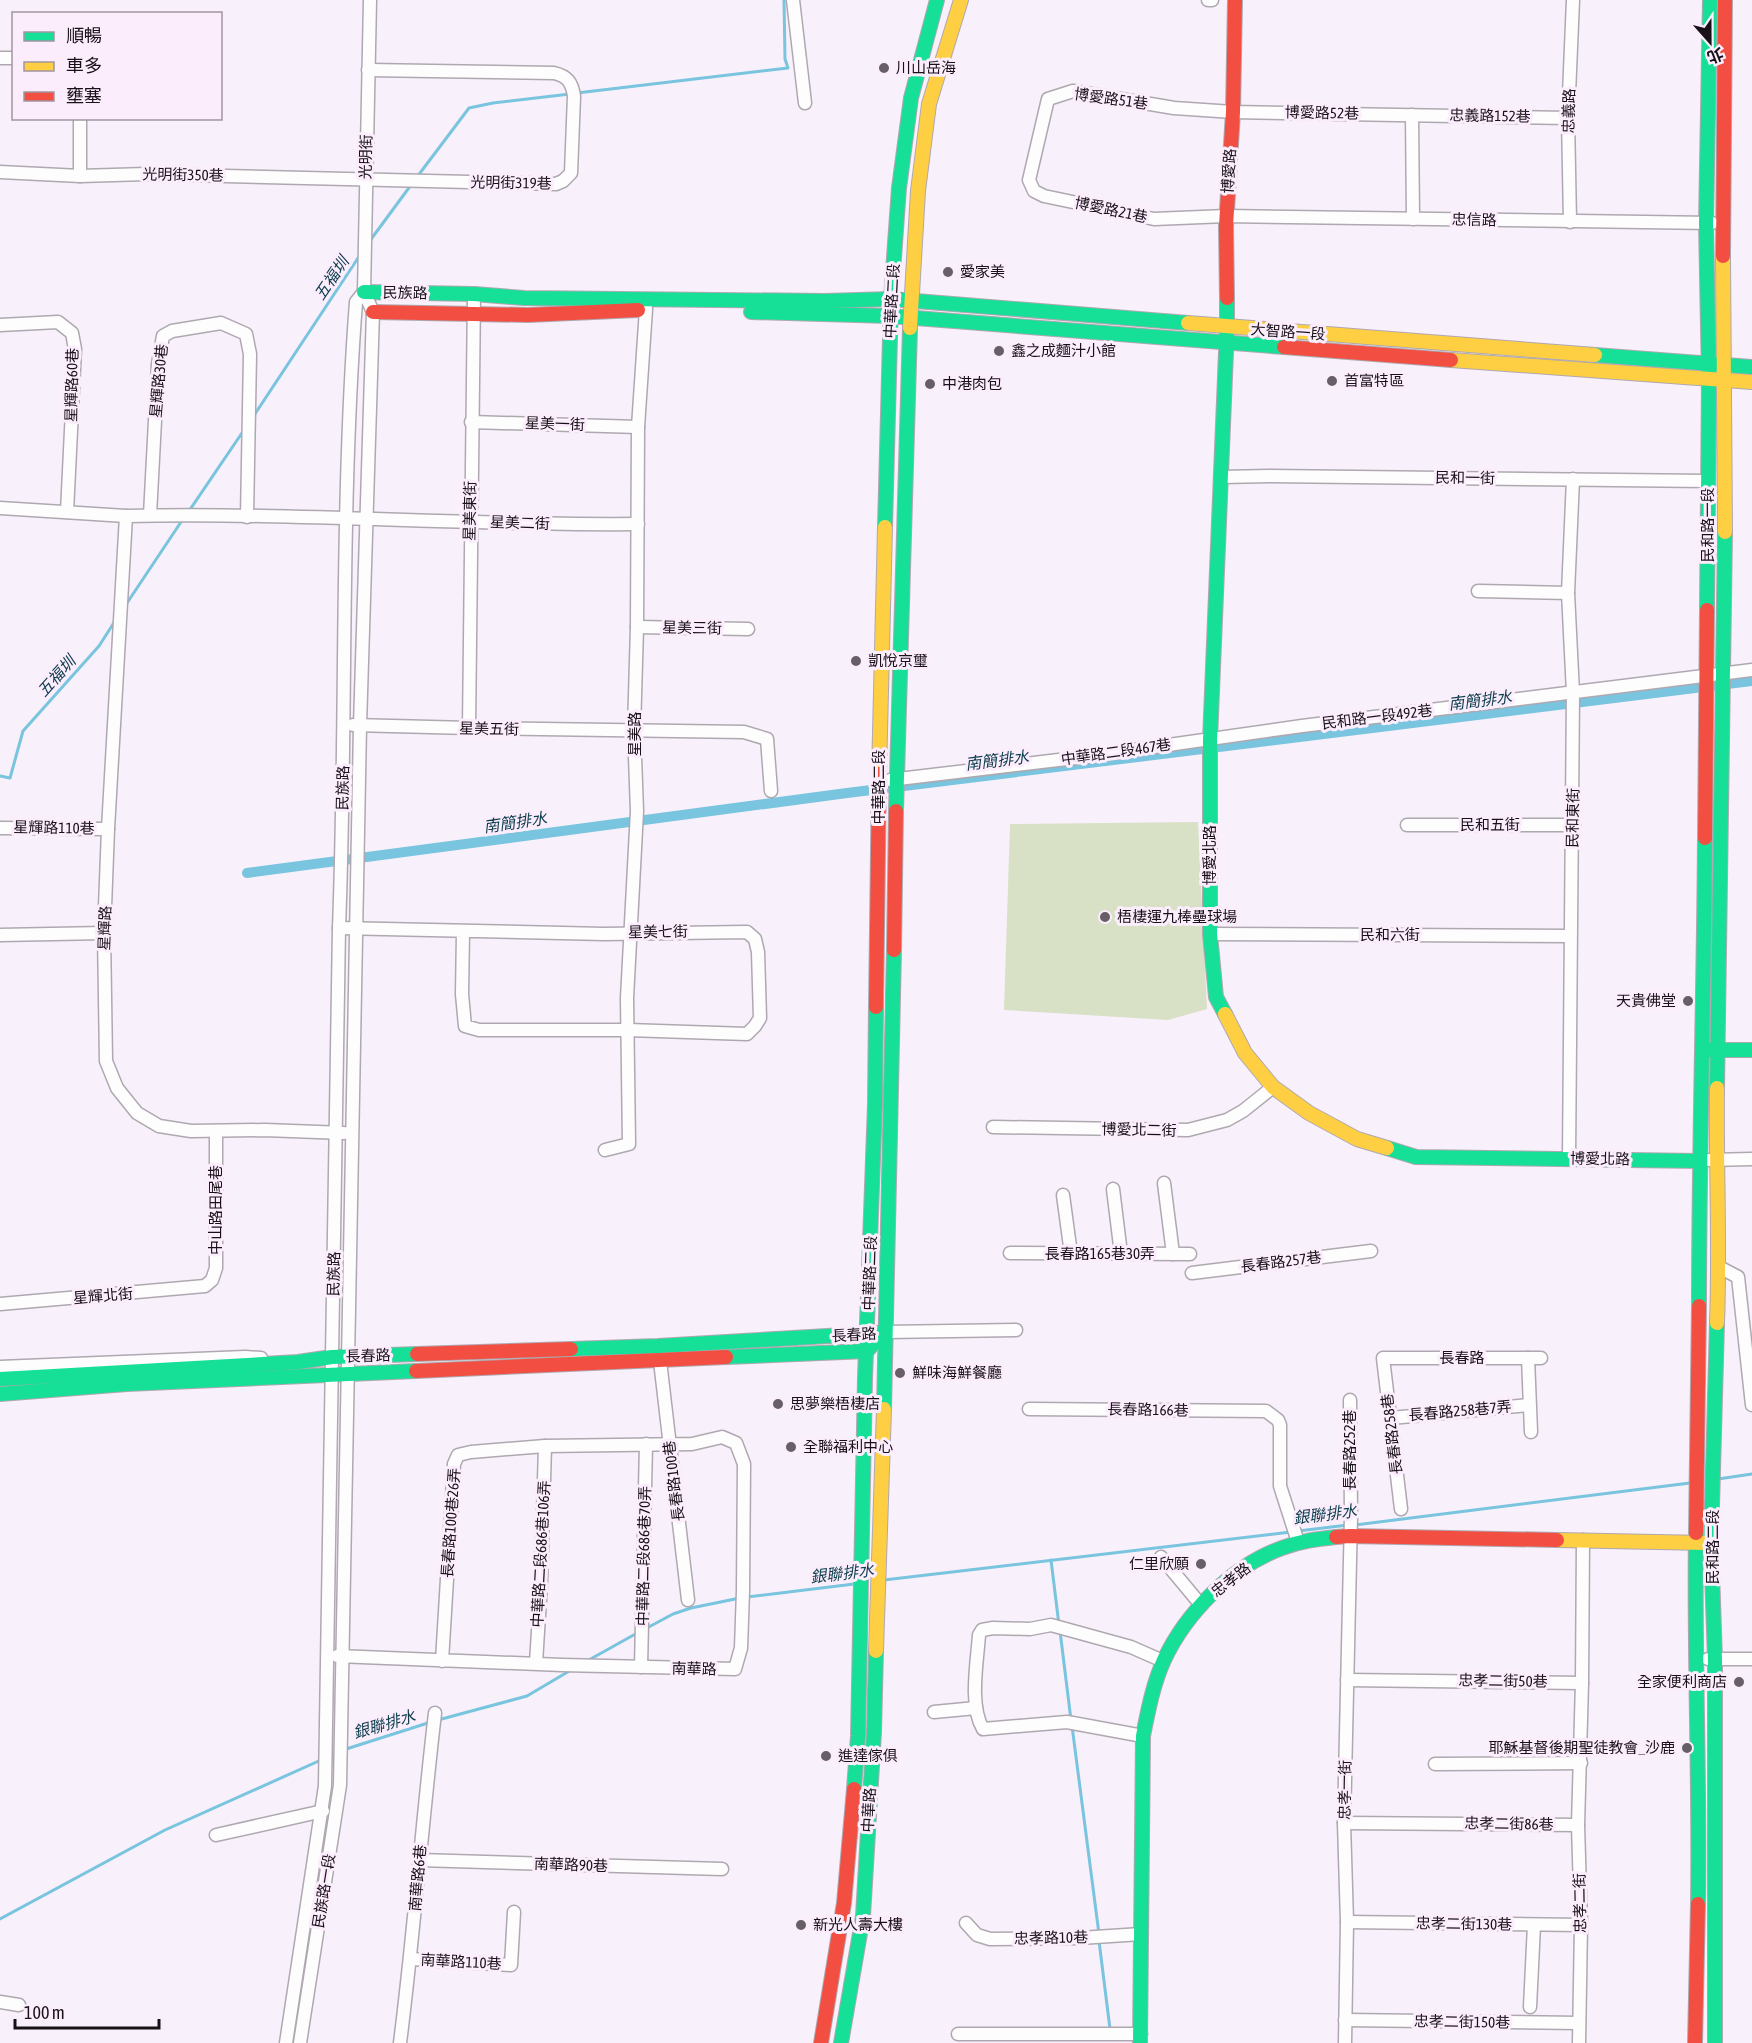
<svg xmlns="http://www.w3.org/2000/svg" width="1752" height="2043" font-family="'Asap Condensed','Noto Sans TC',sans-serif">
<rect width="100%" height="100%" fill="#f8f0fa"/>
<!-- green -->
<polygon fill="#d8e1c5" points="1198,822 1207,1009 1168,1020 1004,1010 1010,824"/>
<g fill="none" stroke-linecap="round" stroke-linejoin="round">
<!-- stream -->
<g stroke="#79c4de" stroke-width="3">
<polyline points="577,93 788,68 785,59 784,0"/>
<polyline points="417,177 469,108 493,103 570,94"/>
<polyline points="369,242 411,185"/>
<polyline points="253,417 360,255"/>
<polyline points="189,511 244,430"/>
<polyline points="125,606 183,519"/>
<polyline points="0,776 10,778 23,731 99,646 115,621"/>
<polyline points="1718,1479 1752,1474"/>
<polyline points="1355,1525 1690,1483"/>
<polyline points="1298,1531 1348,1525"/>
<polyline points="1051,1560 1059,1625"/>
<polyline points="884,1580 1291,1532"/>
<polyline points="747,1597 854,1584"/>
<polyline points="645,1629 673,1614 691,1608 740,1598"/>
<polyline points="1060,1631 1071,1720"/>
<polyline points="587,1661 639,1632"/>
<polyline points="438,1720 527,1696 571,1670"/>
<polyline points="1072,1726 1099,1934"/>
<polyline points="343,1750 431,1722"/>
<polyline points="0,1919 165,1830 321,1760"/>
<polyline points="1099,1941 1110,2029"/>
</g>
<!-- canal -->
<polyline stroke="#79c4de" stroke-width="10" points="247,873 847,793 1752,681"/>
<!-- street casing -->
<g stroke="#afa8b0" stroke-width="15">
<g id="street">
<polyline points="793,0 805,103"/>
<polyline points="1208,0 1212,0"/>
<polyline points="0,58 14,58"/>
<polyline points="1412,115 1413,219"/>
<polyline points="1568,118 1233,112 1174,108 1073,91 1048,99 1029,180 1034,191 1044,196 1154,219 1226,216 1712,223"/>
<path d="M0,172L80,176L146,174L556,184L563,181L571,173L574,96C572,82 567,76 554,73L368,70"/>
<polyline points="80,176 80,118"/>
<polyline points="1570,222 1568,118 1573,0"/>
<polyline points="0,325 58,322 72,333 75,349 67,512"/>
<polyline points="471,422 638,427"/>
<polyline points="1222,477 1270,476 1708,481"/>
<polyline points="0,508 126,516"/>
<polyline points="150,515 158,364 163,336 172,331 221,323 246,334 250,354 247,517"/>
<polyline points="1478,591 1568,593"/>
<polyline points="637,627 748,629"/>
<polyline points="353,725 469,728 744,732 767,739 771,791"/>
<polyline points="469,728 474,294"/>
<polyline points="890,780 1084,757 1302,726 1752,670"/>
<polyline points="1407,825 1574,825"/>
<polyline points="0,828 108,829"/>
<polyline points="339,928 604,934 747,932 755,939 758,952 760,1018 755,1026 747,1034 628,1030 479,1030 465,1026 462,994 463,932"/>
<polyline points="1210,934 1570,936"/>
<polyline points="0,935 104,933"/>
<polyline points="993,1127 1188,1130 1227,1120 1243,1111 1273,1087"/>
<path d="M344,1133L265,1130L191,1131L159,1126L137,1113L117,1088L106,1061L104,933L108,829L126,516C297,512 467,526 638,524"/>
<polyline points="605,1150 629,1144 627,998 637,811 634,730 637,627 638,427 646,309 645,300"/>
<polyline points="1569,1158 1573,693 1568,593 1573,479"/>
<polyline points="1709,1160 1752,1159"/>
<polyline points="1164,1183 1173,1254"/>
<polyline points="1113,1189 1121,1254"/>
<polyline points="1063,1195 1071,1254"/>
<polyline points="1010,1253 1190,1254"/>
<polyline points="1719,1267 1738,1277 1752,1405"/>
<polyline points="1192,1273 1371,1251"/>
<polyline points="0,1304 205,1286 212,1280 216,1268 216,1131"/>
<polyline points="886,1332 1016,1330"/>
<polyline points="1528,1358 1531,1432"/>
<polyline points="660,1361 688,1600"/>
<polyline points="0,1367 245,1357 261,1358"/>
<polyline points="1029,1409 1266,1411 1278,1420 1280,1425 1280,1486 1298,1542"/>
<polyline points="1391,1418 1529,1405"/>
<polyline points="1401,1509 1383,1358 1541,1358"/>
<polyline points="1161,1557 1201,1605"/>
<polyline points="337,1656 562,1665 735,1669 741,1648 743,1591 744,1464 736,1443 722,1437 692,1444 545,1446 471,1452 458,1455 454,1464 442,1661"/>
<polyline points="1708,1659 1752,1659"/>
<polyline points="536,1663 541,1583 545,1446"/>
<polyline points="641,1667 646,1444"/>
<polyline points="1347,1680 1582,1683"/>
<polyline points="934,1712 976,1708"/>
<path d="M1143,1736L1067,1722L983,1729C969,1706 977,1663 979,1635L982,1630L993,1628L1030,1629L1051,1625L1131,1647L1163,1661"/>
<polyline points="1435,1764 1581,1763"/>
<polyline points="1344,1823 1578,1825"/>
<polyline points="216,1835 323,1811"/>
<polyline points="419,1860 722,1869"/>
<polyline points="1347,1922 1581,1925"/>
<polyline points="966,1923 977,1935 990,1939 1080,1938 1141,1934"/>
<polyline points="411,1959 511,1965 514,1912"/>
<polyline points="0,2002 19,2005"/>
<polyline points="1530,2007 1534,1925"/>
<polyline points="1345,2020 1579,2023"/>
<polyline points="958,2034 1141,2034"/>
<path d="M286,2043L325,1786L339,928C347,720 340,511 356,302L364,292"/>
<polyline points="300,2043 340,1785 360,725 373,312 364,292 370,0"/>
<path d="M400,2043C414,1933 422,1823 435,1713"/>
<polyline points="1345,2043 1347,1922 1344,1823 1351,1516 1350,1400"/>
<polyline points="1579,2043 1581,1925 1578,1825 1582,1683 1583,1540"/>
</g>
</g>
<!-- fast casing -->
<g stroke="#afa8b0" stroke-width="16">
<g id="fast">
<polyline points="364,292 474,294 524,298 825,301 891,299 1188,323"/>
<polyline points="751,312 890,316 1284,347"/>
<polyline points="1595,355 1752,367"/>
<polyline points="885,527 891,299 899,188 911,98 937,0"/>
<polyline points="1707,610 1709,378 1706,223 1710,0"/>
<polyline points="896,811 910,328"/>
<polyline points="1225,1014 1216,997 1210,934 1210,740 1227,328 1227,298"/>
<polyline points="1710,1050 1752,1050"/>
<polyline points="1717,1088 1725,532"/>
<polyline points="1387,1148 1416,1157 1699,1161"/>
<path d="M1699,1306C1699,1150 1704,994 1705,838"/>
<polyline points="571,1349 658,1346 879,1333"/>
<polyline points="726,1357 867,1351 874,1343"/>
<polyline points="0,1379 298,1362 332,1357 417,1354"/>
<polyline points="0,1394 127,1384 416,1371"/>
<polyline points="884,1409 894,950"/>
<path d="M1696,1533C1694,1657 1700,1781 1698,1904"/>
<polyline points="854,1789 858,1736 865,1378 875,1104 876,1007"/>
<polyline points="841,2043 863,1916 874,1732 876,1651"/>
<path d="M1140,2043L1143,1736C1148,1711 1153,1684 1164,1660C1186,1613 1232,1566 1282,1548C1300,1541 1317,1539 1336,1537"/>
<polyline points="1715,2043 1715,1660 1711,1543 1717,1323"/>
</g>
</g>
<!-- slow casing -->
<g stroke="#afa8b0" stroke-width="16">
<g id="slow">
<polyline points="1723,256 1725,532"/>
<polyline points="1188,323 1595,355"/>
<polyline points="910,328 918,191 929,104 961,0"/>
<polyline points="1451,360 1752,382"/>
<polyline points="879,774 885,527"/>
<polyline points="1225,1014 1245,1053 1273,1087 1309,1113 1357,1139 1387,1148"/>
<path d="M1717,1088C1716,1167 1720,1245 1717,1323"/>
<polyline points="1557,1540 1707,1543"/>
<polyline points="876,1651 884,1409"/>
</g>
</g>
<!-- jam casing -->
<g stroke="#afa8b0" stroke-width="16">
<g id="jam">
<polyline points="1723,256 1725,0"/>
<polyline points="1227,298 1226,226 1233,112 1235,0"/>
<polyline points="373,312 528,315 638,310"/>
<polyline points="1284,347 1451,360"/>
<polyline points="1705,838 1707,610"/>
<polyline points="894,950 896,811"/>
<polyline points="876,1007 879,774"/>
<polyline points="417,1354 571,1349"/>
<polyline points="416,1371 726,1357"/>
<polyline points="1696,1533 1699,1306"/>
<polyline points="1336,1537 1350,1536 1557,1540"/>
<polyline points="821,2043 844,1903 854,1789"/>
<polyline points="1695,2043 1698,1904"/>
</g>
</g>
<!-- street -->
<use href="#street" stroke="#fefdfe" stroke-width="12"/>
<!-- fast -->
<use href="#fast" stroke="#16e098" stroke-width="14"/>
<!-- slow -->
<use href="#slow" stroke="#ffcf43" stroke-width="14"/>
<!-- jam -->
<use href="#jam" stroke="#f24e42" stroke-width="14"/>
</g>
<!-- markers -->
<g fill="#665f67" stroke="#fcedfd" stroke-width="2">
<circle cx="884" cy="68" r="6"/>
<circle cx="948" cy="272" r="6"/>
<circle cx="999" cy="351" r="6"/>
<circle cx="1332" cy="381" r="6"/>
<circle cx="930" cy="384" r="6"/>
<circle cx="856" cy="661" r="6"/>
<circle cx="1105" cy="917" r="6"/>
<circle cx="1688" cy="1001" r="6"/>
<circle cx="900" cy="1373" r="6"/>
<circle cx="778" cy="1404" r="6"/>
<circle cx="791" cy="1447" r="6"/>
<circle cx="1201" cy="1564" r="6"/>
<circle cx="1739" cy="1682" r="6"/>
<circle cx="1687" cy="1748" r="6"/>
<circle cx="826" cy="1756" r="6"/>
<circle cx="801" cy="1925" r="6"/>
</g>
<g text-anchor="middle" stroke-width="6" stroke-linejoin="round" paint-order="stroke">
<!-- poi labels -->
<g font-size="15" fill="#181118" stroke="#fcedfd" text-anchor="start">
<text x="896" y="73">川山岳海</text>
<text x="960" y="277">愛家美</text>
<text x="1011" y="356">鑫之成麵汁小館</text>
<text x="1344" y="386">首富特區</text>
<text x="942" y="389">中港肉包</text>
<text x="868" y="666">凱悅京璽</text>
<text x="1117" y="922">梧棲運九棒壘球場</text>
<text x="1676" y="1006" text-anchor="end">天貴佛堂</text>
<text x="912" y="1378">鮮味海鮮餐廳</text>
<text x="790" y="1409">思夢樂梧棲店</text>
<text x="803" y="1452">全聯福利中心</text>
<text x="1189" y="1569" text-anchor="end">仁里欣願</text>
<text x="1727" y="1687" text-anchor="end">全家便利商店</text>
<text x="1675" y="1753" text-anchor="end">耶穌基督後期聖徒教會_沙鹿</text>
<text x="838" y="1761">進達傢俱</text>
<text x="813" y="1930">新光人壽大樓</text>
</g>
<!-- street labels -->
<g font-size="15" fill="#181118" stroke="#fcedfd">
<text transform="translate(1111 99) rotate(8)" y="5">博愛路51巷</text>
<text transform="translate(1569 111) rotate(-89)" y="5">忠義路</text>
<text transform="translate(1322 113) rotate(1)" y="5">博愛路52巷</text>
<text transform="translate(1490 116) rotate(1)" y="5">忠義路152巷</text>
<text transform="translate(366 157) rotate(-89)" y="5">光明街</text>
<text transform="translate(1229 171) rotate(-86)" y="5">博愛路</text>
<text transform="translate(183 175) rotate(1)" y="5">光明街350巷</text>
<text transform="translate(511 183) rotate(1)" y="5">光明街319巷</text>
<text transform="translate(1111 210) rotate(12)" y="5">博愛路21巷</text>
<text transform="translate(1474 220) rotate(1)" y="5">忠信路</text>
<text transform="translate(405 293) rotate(1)" y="5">民族路</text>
<text transform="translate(892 301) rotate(-87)" y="5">中華路二段</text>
<text transform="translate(1288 332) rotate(4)" y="5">大智路一段</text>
<text transform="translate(159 381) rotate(-85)" y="5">星輝路30巷</text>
<text transform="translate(72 385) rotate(-89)" y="5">星輝路60巷</text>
<text transform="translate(555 424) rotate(2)" y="5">星美一街</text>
<text transform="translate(1465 478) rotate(1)" y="5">民和一街</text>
<text transform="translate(470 511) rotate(-89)" y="5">星美東街</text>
<text transform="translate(520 523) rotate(2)" y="5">星美二街</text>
<text transform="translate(1708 525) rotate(-90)" y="5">民和路一段</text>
<text transform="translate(692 628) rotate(1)" y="5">星美三街</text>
<text transform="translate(1377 717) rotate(-7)" y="5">民和路一段492巷</text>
<text transform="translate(489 729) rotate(1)" y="5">星美五街</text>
<text transform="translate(635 734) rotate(-90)" y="5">星美路</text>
<text transform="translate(1116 752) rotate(-8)" y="5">中華路二段467巷</text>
<text transform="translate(879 787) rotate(-90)" y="5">中華路二段</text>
<text transform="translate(343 788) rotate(-89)" y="5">民族路</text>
<text transform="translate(1573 818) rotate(-89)" y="5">民和東街</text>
<text x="1490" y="830">民和五街</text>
<text transform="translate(54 828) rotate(1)" y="5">星輝路110巷</text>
<text transform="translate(1210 855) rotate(-90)" y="5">博愛北路</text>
<text transform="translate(105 928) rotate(-88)" y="5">星輝路</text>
<text transform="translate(658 932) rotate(-1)" y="5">星美七街</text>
<text x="1390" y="940">民和六街</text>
<text transform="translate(1139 1130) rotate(1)" y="5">博愛北二街</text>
<text transform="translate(1600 1159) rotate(1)" y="5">博愛北路</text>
<text transform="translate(216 1210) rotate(-90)" y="5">中山路田尾巷</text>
<text x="1100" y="1259">長春路165巷30弄</text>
<text transform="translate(1281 1262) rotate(-7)" y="5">長春路257巷</text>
<text transform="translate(870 1273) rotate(-88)" y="5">中華路二段</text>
<text transform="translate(334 1274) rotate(-89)" y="5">民族路</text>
<text transform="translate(103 1296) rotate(-5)" y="5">星輝北街</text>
<text transform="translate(854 1335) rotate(-4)" y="5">長春路</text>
<text transform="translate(368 1356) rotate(-2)" y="5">長春路</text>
<text x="1462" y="1363">長春路</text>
<text transform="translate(1148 1410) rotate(1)" y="5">長春路166巷</text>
<text transform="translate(1460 1411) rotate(-5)" y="5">長春路258巷7弄</text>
<text transform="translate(1392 1434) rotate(-97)" y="5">長春路258巷</text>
<text transform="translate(1350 1450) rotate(-90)" y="5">長春路252巷</text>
<text transform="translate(674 1481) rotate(-97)" y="5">長春路100巷</text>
<text transform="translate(451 1523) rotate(-86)" y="5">長春路100巷26弄</text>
<text transform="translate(1713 1547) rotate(-90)" y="5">民和路二段</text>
<text transform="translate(541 1554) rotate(-87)" y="5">中華路二段686巷106弄</text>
<text transform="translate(644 1556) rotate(-89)" y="5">中華路二段686巷70弄</text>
<text transform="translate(1231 1580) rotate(-38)" y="5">忠孝路</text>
<text transform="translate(694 1669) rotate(1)" y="5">南華路</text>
<text transform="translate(1503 1681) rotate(1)" y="5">忠孝二街50巷</text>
<text transform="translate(1345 1790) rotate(-89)" y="5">忠孝一街</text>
<text transform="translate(869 1810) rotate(-87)" y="5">中華路</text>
<text transform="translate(1509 1824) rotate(1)" y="5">忠孝二街86巷</text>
<text transform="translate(571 1865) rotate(2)" y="5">南華路90巷</text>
<text transform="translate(418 1878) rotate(-85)" y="5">南華路6巷</text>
<text transform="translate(324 1891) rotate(-81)" y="5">民族路一段</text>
<text transform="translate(1580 1903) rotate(-91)" y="5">忠孝二街</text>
<text transform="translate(1464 1924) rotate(1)" y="5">忠孝二街130巷</text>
<text transform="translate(1051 1938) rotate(-1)" y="5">忠孝路10巷</text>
<text transform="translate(461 1962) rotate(3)" y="5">南華路110巷</text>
<text transform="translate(1462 2022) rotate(1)" y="5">忠孝二街150巷</text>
</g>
<!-- water labels -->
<g font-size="16" font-style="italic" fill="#0c3d4b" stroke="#fcedfd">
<text transform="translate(331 278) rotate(-56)" y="6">五福圳</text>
<text transform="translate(56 676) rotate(-48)" y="6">五福圳</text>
<text transform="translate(1480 700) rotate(-7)" y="6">南簡排水</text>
<text transform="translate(997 760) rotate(-7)" y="6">南簡排水</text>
<text transform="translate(515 822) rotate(-8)" y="6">南簡排水</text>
<text transform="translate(1325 1514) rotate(-7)" y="6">銀聯排水</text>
<text transform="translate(842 1573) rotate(-7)" y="6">銀聯排水</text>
<text transform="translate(384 1724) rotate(-16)" y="6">銀聯排水</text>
</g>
</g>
<!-- legend -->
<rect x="12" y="12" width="210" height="108" fill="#fcedfd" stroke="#a195a1" stroke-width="1.5"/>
<rect x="24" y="32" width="30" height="9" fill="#16e098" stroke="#a195a1" stroke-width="1.5"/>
<text x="66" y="42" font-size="18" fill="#181118">順暢</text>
<rect x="24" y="62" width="30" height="9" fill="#ffcf43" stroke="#a195a1" stroke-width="1.5"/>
<text x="66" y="72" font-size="18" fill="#181118">車多</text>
<rect x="24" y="92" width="30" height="9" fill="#f24e42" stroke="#a195a1" stroke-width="1.5"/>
<text x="66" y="102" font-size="18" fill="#181118">壅塞</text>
<!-- north arrow -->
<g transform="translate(1710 42) rotate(159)" stroke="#fcedfd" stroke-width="4.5" paint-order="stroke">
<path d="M0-4.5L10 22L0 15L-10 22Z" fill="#181118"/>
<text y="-9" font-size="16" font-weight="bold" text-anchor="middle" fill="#181118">北</text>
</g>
<!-- scale -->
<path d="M15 2019v9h144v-9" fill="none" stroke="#181118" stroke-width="3"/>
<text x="24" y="2019" font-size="18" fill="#181118" stroke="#fcedfd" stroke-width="4.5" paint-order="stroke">100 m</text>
</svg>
